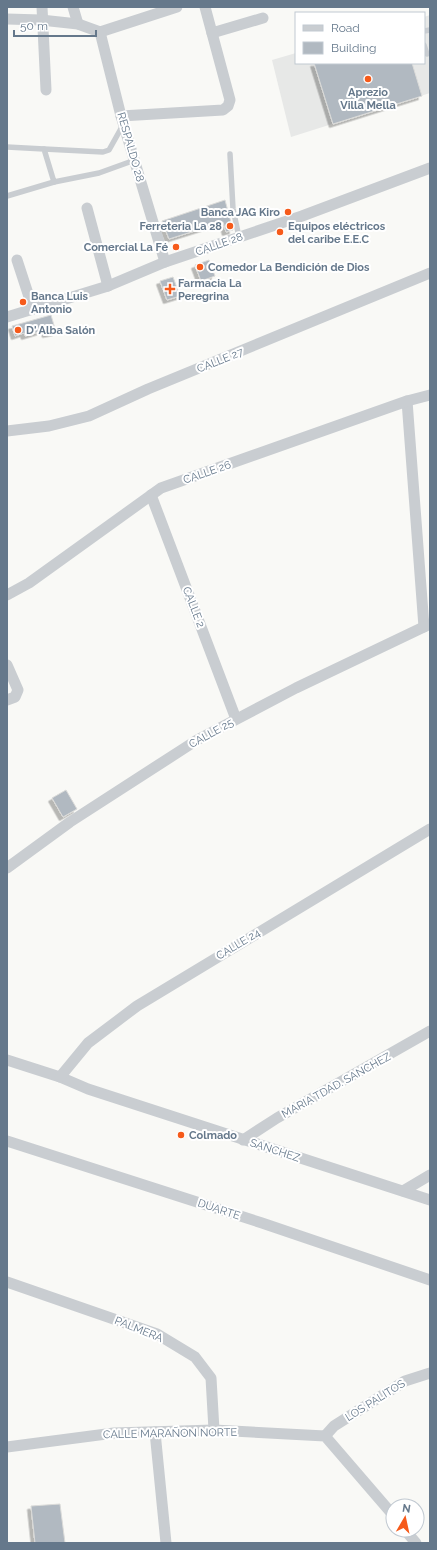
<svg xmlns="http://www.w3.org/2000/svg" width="437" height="1550" font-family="Raleway,sans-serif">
<defs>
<filter id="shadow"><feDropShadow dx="-3.5" dy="3.5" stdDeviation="0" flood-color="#0004"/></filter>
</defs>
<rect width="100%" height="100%" fill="#f9f9f6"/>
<!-- built -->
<polygon fill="#e7e8e7" points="430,15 430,93 291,137 272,60 296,53 296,63 424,63 424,17"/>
<!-- building -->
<g fill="#b1b9c1" stroke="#dbdbd9" filter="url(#shadow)">
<polygon points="314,63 412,63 422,96 333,124"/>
<polygon points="225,200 233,230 226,232 223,222 169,239 162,221"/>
<polygon points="209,260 215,276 201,281 195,265"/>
<polygon points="173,277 180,296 167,300 160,281"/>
<polygon points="51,315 56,332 46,334 45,330 25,336 24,333 15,336 12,326"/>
<polygon points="66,790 77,809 63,817 52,798"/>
<polygon points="60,1504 65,1543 35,1543 31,1506"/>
</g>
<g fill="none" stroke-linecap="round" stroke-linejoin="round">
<!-- lane -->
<g stroke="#c9cdd1" stroke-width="5.5">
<polyline points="424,31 430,30"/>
<polyline points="424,45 427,54"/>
<polyline points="7,147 44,149 54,182 99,173 135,160"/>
<polyline points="44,149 103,152 109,150 123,125"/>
<polyline points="230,154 233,209 239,237"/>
<polyline points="7,196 54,182"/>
</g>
<!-- street -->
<g stroke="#c9cdd1" stroke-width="11">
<polyline points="42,7 46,90"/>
<polyline points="73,7 78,24"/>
<polyline points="7,19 41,20 78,24 100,32 177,7"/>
<polyline points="100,32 121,116 165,262"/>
<polyline points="212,33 263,18"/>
<polyline points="121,116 223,110 228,106 230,100 205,7"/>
<polyline points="87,208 108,286"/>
<polyline points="17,260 33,309"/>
<polyline points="7,317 108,286 165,262 302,216 430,168"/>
<polyline points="407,401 424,627"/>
<polyline points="7,431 49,426 89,416 148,389 430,273"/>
<polyline points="151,495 236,719"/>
<polyline points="7,595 29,583 161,488 407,401 430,395"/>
<polyline points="7,665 18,690 15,697 7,700"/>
<polyline points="7,868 70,822 197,740 296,688 430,624"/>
<polyline points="7,1060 60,1077 88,1089 430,1200"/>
<polyline points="60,1077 88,1043 137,1006 430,829"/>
<polyline points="243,1140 277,1118 430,1031"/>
<polyline points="7,1141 262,1223 430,1280"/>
<polyline points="403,1191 430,1175"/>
<polyline points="7,1282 157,1334 195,1357 211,1378 214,1430"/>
<polyline points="155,1432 166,1543"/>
<polyline points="325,1436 334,1426 405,1381 430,1373"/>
<polyline points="7,1447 114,1433 214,1430 325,1436 393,1515"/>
<polyline points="405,1530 416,1543"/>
</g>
</g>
<!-- markers -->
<g fill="#f65a1a" stroke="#fff" stroke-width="1.5">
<circle cx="368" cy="79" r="4"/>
<circle cx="288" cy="212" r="4"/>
<circle cx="230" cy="226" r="4"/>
<circle cx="280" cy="232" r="4"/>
<circle cx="176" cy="247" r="4"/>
<circle cx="200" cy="267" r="4"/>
<path d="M168 283h4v4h4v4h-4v4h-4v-4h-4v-4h4z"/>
<circle cx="23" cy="302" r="4"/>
<circle cx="18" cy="330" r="4"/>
<circle cx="181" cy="1135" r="4"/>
</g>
<g text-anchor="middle" stroke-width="4" stroke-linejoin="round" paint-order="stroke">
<!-- poi labels -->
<g font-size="11" font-weight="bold" fill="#65788b" stroke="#fff" text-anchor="start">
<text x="368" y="96" text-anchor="middle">Aprezio<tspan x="368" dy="13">Villa Mella</tspan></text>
<text x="280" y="216" text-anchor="end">Banca JAG Kiro</text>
<text x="222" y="230" text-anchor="end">Ferreteria La 28</text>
<text x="288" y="230">Equipos eléctricos<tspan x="288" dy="13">del caribe E.E.C</tspan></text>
<text x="168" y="251" text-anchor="end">Comercial La Fé</text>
<text x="208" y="271">Comedor La Bendición de Dios</text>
<text x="178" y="287">Farmacia La<tspan x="178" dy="13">Peregrina</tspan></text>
<text x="31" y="300">Banca Luis<tspan x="31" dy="13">Antonio</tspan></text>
<text x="26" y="334">D' Alba Salón</text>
<text x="189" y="1139">Colmado</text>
</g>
<!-- street labels -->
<g font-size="11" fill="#65788b" stroke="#fff">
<text transform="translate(131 147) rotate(74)" y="4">RESPALDO 28</text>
<text transform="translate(219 244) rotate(-19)" y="4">CALLE 28</text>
<text transform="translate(220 360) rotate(-22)" y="4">CALLE 27</text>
<text transform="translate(207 472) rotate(-19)" y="4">CALLE 26</text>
<text transform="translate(194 607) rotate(69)" y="4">CALLE 2</text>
<text transform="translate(211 733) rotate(-29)" y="4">CALLE 25</text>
<text transform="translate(238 944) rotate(-31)" y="4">CALLE 24</text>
<text transform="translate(336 1085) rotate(-29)" y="4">MARIA TDAD. SANCHEZ</text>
<text transform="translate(275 1150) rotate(18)" y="4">SANCHEZ</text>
<text transform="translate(219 1209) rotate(18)" y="4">DUARTE</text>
<text transform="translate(139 1329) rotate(22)" y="4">PALMERA</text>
<text transform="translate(375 1400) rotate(-32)" y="4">LOS PALITOS</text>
<text transform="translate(170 1433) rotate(-1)" y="4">CALLE MARAÑON NORTE</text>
</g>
</g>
<!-- border -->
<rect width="437" height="1550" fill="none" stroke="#65788b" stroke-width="16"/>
<!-- legend -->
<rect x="295" y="12" width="130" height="52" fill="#ffffff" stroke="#c1c9d1"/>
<rect x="303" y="25" width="20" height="6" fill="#c9cdd1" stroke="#c1c9d1"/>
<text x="331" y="32" font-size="12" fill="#65788b">Road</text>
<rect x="303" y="42" width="20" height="12" fill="#b1b9c1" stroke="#c1c9d1"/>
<text x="331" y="52" font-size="12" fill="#65788b">Building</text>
<!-- north arrow -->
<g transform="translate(405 1518) rotate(9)"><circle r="19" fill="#ffffff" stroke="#c1c9d1"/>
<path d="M0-3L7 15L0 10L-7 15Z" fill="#f65a1a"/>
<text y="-6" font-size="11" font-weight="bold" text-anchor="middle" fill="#65788b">N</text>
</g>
<!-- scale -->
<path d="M14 30v6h82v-6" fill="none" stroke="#65788b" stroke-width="2"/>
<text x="20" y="30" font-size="12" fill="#65788b" stroke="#ffffff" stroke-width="3" paint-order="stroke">50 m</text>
</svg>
